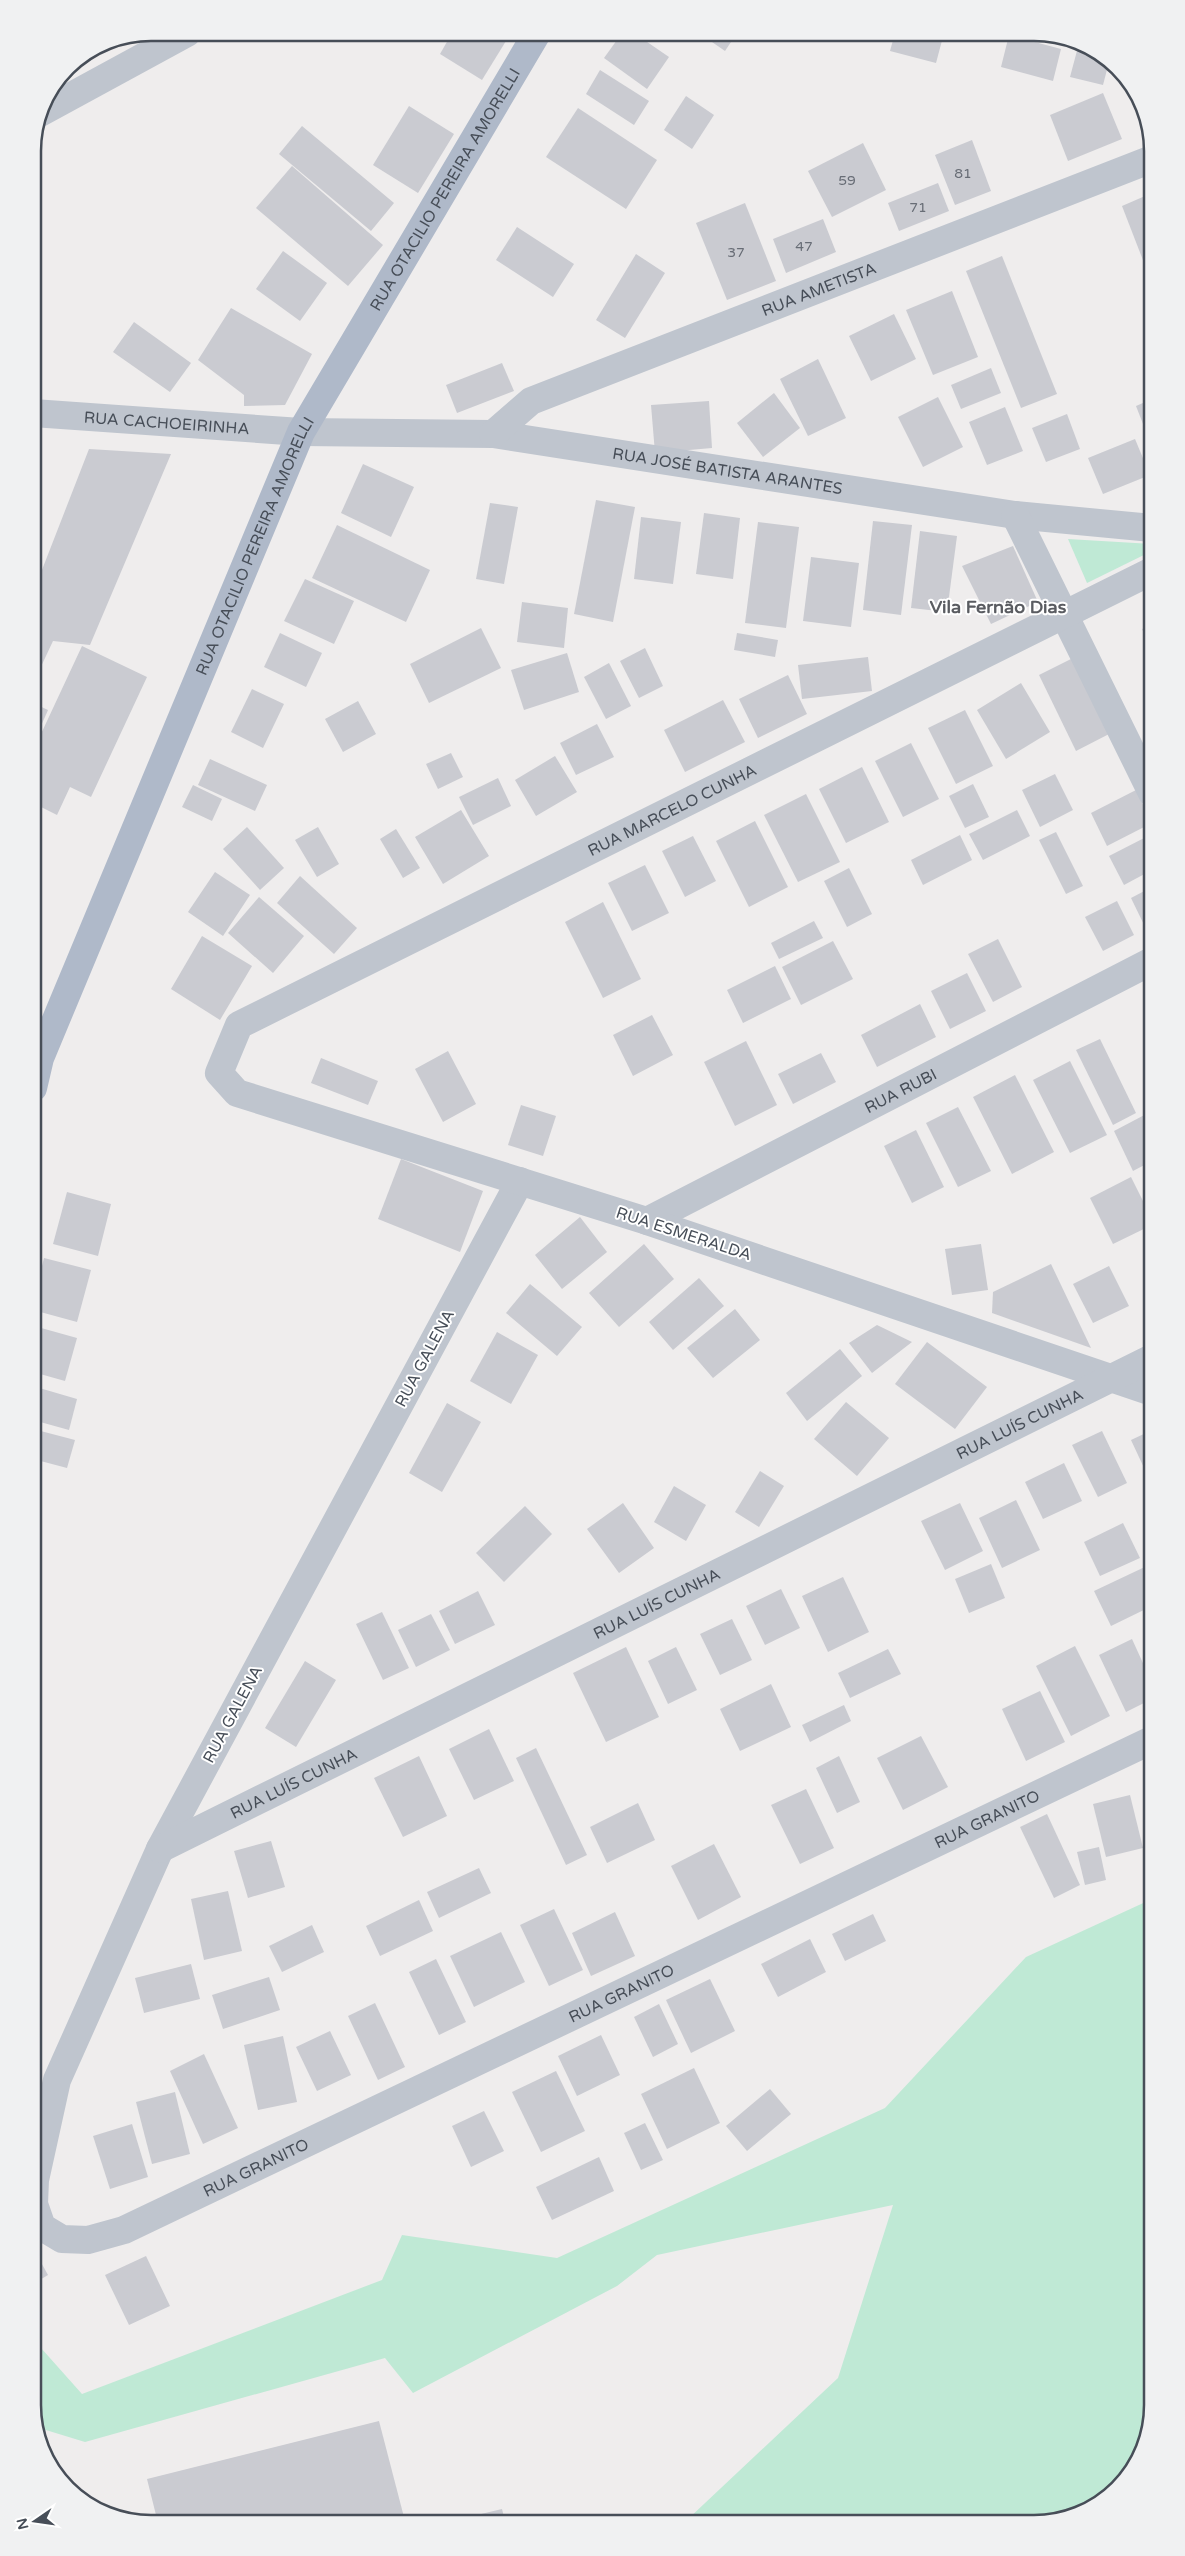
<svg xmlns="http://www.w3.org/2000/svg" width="1185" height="2556" font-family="'Varela Round',sans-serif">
<rect width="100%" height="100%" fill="#efeded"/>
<!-- green -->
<g fill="#bfe9d5">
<polygon points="1068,539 1152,544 1152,551 1087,583"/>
<polygon points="1152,1899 1152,2405 1132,2471 1072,2517 687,2520 838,2378 893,2205 657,2255 617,2286 413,2393 385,2358 85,2442 36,2427 33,2404 33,2339 82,2394 382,2280 402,2235 557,2258 885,2108 1026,1957"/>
</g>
<!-- building -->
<g fill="#cacbd1">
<polygon points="452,33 511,33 482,80 440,54"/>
<polygon points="622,33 634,33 669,57 647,89 604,58"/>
<polygon points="699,33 737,33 725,51"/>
<polygon points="895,33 944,33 936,63 890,51"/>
<polygon points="1031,33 1042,33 1052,37 1051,39"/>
<polygon points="1009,35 1061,49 1053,81 1001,67"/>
<polygon points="1078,47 1106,57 1109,62 1103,85 1070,77"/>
<polygon points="600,70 649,101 634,125 586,94"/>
<polygon points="1103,93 1122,139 1068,161 1050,115"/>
<polygon points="686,96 714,115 692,149 664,130"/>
<polygon points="409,106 454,134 418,193 373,165"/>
<polygon points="578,108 657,160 626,209 546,157"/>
<polygon points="302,126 394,203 371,231 279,154"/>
<polygon points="972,140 991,191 955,205 935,155"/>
<polygon points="863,143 886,190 832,217 808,171"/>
<polygon points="292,166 383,245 348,286 256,208"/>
<polygon points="938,183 949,211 899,231 888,203"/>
<polygon points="1152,193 1152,265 1146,268 1122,206"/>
<polygon points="745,203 776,281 727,300 696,223"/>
<polygon points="823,219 836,252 786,273 773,239"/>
<polygon points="517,227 574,264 553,297 496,260"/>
<polygon points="283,251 327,283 300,321 256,289"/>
<polygon points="636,254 665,273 625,338 596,320"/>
<polygon points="1002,256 1057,394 1021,408 966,271"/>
<polygon points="952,291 978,357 933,375 906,310"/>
<polygon points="231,308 312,354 285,405 244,406 244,395 198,360"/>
<polygon points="894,314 916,359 871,381 849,336"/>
<polygon points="134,322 191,363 170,392 113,352"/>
<polygon points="818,359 846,418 808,436 780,379"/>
<polygon points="502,363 514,391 457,413 446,385"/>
<polygon points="991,368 1001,393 961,409 951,385"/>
<polygon points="774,393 800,428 763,457 737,423"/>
<polygon points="938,397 963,447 923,467 898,417"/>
<polygon points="1152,399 1152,447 1136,406"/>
<polygon points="709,401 712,448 655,453 651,405"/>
<polygon points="1005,407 1023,451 987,465 969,422"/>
<polygon points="1067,414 1080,449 1046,462 1032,428"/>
<polygon points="1135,439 1150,475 1103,494 1088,458"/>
<polygon points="89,449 171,454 90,645 53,641 38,673 33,671 33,593"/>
<polygon points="363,464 414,487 391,537 341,513"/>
<polygon points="596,500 635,507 613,622 574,614"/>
<polygon points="490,503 518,507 504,584 476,579"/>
<polygon points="704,513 740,518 733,579 696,574"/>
<polygon points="641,517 681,522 673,584 634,579"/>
<polygon points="873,521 912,525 901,615 863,610"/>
<polygon points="758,522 799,527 786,628 745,623"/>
<polygon points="337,525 430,570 406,622 312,578"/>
<polygon points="920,531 957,536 947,612 911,608"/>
<polygon points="1013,546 1038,602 991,624 962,566"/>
<polygon points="811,557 859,563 851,627 803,621"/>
<polygon points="305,579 354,601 334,644 284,621"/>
<polygon points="522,602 568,608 564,648 517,642"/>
<polygon points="1152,625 1152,650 1142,629"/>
<polygon points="481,628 501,668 429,703 410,664"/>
<polygon points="280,633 322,653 306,687 264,667"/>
<polygon points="737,633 778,640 775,657 734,650"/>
<polygon points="82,646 147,677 91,797 70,787 57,815 33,803 33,751"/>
<polygon points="645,648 663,686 639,698 620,661"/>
<polygon points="567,653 579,692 524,710 511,670"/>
<polygon points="868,657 872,691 802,699 798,665"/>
<polygon points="1073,658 1111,733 1076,751 1039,675"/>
<polygon points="609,663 631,706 606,719 584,677"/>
<polygon points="788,675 807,714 758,738 739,699"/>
<polygon points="1021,683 1050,732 1006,759 977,710"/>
<polygon points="252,689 284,704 263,748 231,732"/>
<polygon points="723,700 745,742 685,772 664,730"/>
<polygon points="358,701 376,734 343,752 325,719"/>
<polygon points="33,703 48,710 33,744"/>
<polygon points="965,710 993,766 956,784 928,728"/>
<polygon points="597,724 614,757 576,775 560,743"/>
<polygon points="911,743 939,799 903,817 875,761"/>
<polygon points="451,753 463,777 438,789 426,764"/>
<polygon points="555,756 577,792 536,816 515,780"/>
<polygon points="210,759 267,785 255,811 198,785"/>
<polygon points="862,767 889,822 846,843 819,789"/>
<polygon points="1055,774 1073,810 1040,827 1022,790"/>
<polygon points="498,778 511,806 473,825 459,797"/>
<polygon points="973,784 989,817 965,828 949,796"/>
<polygon points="193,785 222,799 212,821 182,807"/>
<polygon points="1136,790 1152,823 1107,846 1091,813"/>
<polygon points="806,794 840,862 798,882 764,815"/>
<polygon points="461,810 489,856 443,884 415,837"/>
<polygon points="1017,810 1030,836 983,860 969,834"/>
<polygon points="755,821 788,887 749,907 716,841"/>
<polygon points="247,827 284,868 260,890 223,849"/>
<polygon points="318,827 339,864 317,877 295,840"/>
<polygon points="396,829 420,868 403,878 380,839"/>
<polygon points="1056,832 1083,886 1066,894 1039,840"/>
<polygon points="1152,834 1152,870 1124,885 1109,856"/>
<polygon points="960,835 972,860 923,885 911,860"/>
<polygon points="693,836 716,881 685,897 662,851"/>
<polygon points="645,865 669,913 632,931 608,883"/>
<polygon points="849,868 872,914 847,927 824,881"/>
<polygon points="215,872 250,895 223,936 188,912"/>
<polygon points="300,876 357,928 334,954 277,903"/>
<polygon points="1152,887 1152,931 1148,933 1131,898"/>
<polygon points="259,897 304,936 273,973 228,933"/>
<polygon points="1117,901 1134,935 1103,951 1085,917"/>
<polygon points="603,902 641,979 603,998 565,922"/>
<polygon points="814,921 823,938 779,959 771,943"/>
<polygon points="202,936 252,966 220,1020 171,989"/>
<polygon points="998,939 1022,987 993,1002 968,954"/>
<polygon points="833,941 853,979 801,1005 782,967"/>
<polygon points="775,966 791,999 743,1023 727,990"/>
<polygon points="967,973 986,1011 950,1029 931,991"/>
<polygon points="920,1004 936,1037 877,1067 861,1035"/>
<polygon points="652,1015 673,1055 633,1076 613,1035"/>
<polygon points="1100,1039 1136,1113 1113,1125 1076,1050"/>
<polygon points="746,1041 777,1105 735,1126 704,1062"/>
<polygon points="448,1051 476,1104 443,1122 415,1069"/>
<polygon points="821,1053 836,1082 793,1104 778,1074"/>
<polygon points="321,1058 378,1081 368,1105 311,1083"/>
<polygon points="1070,1061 1107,1135 1070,1153 1033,1080"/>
<polygon points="1015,1075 1054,1152 1012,1174 973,1097"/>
<polygon points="521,1105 556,1116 543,1156 508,1145"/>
<polygon points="958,1107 991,1171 958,1187 926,1123"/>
<polygon points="1152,1111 1152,1161 1133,1171 1114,1131"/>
<polygon points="916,1130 944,1187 912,1203 884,1146"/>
<polygon points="401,1159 483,1191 460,1252 378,1219"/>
<polygon points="1131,1177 1152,1219 1152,1225 1113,1244 1090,1198"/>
<polygon points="67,1192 111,1204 98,1256 53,1244"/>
<polygon points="580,1217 607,1252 562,1289 535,1255"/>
<polygon points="644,1244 674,1279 619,1327 589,1293"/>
<polygon points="981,1244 988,1290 952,1295 945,1249"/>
<polygon points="44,1258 91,1270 77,1322 33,1310 33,1302"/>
<polygon points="1051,1264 1091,1348 992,1313 993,1292"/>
<polygon points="1109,1266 1129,1306 1093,1323 1073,1284"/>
<polygon points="699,1278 724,1306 673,1350 649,1322"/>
<polygon points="530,1284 582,1327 557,1356 506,1313"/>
<polygon points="735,1309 760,1340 713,1378 687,1348"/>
<polygon points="877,1325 912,1342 872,1373 849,1343"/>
<polygon points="34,1326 77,1338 65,1381 33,1372"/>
<polygon points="497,1332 538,1355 511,1404 470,1381"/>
<polygon points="927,1342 987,1387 955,1429 895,1384"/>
<polygon points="840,1349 862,1376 807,1421 786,1393"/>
<polygon points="36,1387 77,1399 69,1430 33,1420 33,1400"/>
<polygon points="846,1402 889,1438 857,1476 814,1439"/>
<polygon points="447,1403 481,1422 442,1492 409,1473"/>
<polygon points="33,1429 75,1440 67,1468 33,1459"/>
<polygon points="1102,1431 1127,1483 1098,1497 1072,1445"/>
<polygon points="1148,1432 1152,1442 1152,1485 1131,1440"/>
<polygon points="1064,1463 1082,1501 1043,1519 1025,1482"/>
<polygon points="760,1471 784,1486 759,1527 735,1512"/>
<polygon points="674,1486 706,1505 686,1541 654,1522"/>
<polygon points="1016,1500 1040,1550 1002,1568 979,1518"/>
<polygon points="623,1503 654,1548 619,1573 587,1529"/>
<polygon points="960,1503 983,1551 945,1570 921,1521"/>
<polygon points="525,1506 552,1534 504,1582 476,1553"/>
<polygon points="1123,1523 1140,1558 1100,1576 1084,1542"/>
<polygon points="991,1564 1005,1598 969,1613 955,1579"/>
<polygon points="1149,1565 1152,1573 1152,1606 1111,1626 1094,1591"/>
<polygon points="843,1577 869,1632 828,1652 802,1596"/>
<polygon points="781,1589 800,1628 765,1645 746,1606"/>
<polygon points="478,1591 495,1625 455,1644 439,1611"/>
<polygon points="382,1612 409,1668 383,1680 356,1624"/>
<polygon points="431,1614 450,1650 416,1667 398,1630"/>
<polygon points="732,1619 752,1660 720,1675 700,1634"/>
<polygon points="1132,1639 1152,1683 1152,1699 1126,1712 1099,1655"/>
<polygon points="1075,1646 1110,1716 1071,1736 1036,1666"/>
<polygon points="626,1647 659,1717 606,1742 573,1673"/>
<polygon points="676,1647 697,1690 668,1704 648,1661"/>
<polygon points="888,1649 901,1674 850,1698 838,1673"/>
<polygon points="305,1661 336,1680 296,1747 265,1728"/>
<polygon points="771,1684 791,1727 740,1751 720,1709"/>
<polygon points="1040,1691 1065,1742 1026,1761 1002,1709"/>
<polygon points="844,1705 851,1721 810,1742 802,1725"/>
<polygon points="489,1729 514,1781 474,1800 449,1749"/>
<polygon points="921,1736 948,1787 903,1810 877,1758"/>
<polygon points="536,1748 587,1855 566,1865 516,1758"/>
<polygon points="419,1756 447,1816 403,1837 374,1778"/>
<polygon points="839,1756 860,1802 837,1813 816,1768"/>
<polygon points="806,1789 834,1848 800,1864 771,1805"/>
<polygon points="1130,1795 1143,1848 1106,1857 1093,1804"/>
<polygon points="638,1803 655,1840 607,1863 590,1827"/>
<polygon points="1047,1814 1080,1885 1054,1898 1020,1827"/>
<polygon points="271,1841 285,1887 248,1898 234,1851"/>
<polygon points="714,1844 741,1897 698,1920 671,1866"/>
<polygon points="1099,1847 1106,1880 1085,1885 1077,1852"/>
<polygon points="479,1868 491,1893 439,1918 427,1892"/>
<polygon points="228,1891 242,1951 204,1960 191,1899"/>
<polygon points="419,1900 433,1931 380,1956 366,1926"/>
<polygon points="554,1909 583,1970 549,1986 520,1925"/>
<polygon points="615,1912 635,1956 591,1976 572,1933"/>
<polygon points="873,1914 886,1941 845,1961 832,1934"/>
<polygon points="312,1925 324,1952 282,1972 269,1946"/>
<polygon points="501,1932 525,1982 474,2007 450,1956"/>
<polygon points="810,1939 826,1972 778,1997 761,1964"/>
<polygon points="436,1959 466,2022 439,2035 409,1972"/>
<polygon points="191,1964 200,1999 144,2013 135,1978"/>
<polygon points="269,1977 280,2010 223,2029 212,1995"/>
<polygon points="710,1979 735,2031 691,2053 666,2000"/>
<polygon points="375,2003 405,2067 378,2080 348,2016"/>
<polygon points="659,2004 678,2044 653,2057 634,2017"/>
<polygon points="330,2031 351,2075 317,2091 296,2047"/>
<polygon points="601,2035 620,2075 577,2096 558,2056"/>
<polygon points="283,2036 297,2102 258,2110 244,2045"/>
<polygon points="204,2054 238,2128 203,2144 170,2071"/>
<polygon points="694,2068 720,2123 667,2149 641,2094"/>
<polygon points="556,2071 585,2131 541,2152 512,2092"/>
<polygon points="770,2089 791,2114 747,2151 726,2126"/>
<polygon points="175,2092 190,2154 152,2164 136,2102"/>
<polygon points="484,2111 504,2151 471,2167 452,2126"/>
<polygon points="645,2123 663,2160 641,2170 624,2133"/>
<polygon points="132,2124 148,2177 110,2189 93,2136"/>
<polygon points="599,2157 614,2191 552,2220 536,2187"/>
<polygon points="33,2248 48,2275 33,2284"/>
<polygon points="146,2256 170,2306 129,2325 105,2275"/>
<polygon points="379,2421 405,2521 158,2523 147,2479"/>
<polygon points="502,2509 505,2521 456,2521 456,2520"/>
</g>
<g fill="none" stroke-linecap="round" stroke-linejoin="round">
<!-- minor -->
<g stroke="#bfc5ce" stroke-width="28">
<polyline points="40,113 187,33"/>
<path id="s1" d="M33,413L301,432L493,434L1015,515L1152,528"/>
<path id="s2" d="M493,434L531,401L1152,159"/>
<polyline points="1015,515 1152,793"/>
<path id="s3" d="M520,1181L160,1849L57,2080L35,2180L34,2204L42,2227L62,2239L88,2240L124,2230L1152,1740"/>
<path id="s4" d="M647,1221L1152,961"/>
<path id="s5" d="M1152,1392L647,1221L237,1093L219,1073L239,1025L1152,571"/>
<path id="s6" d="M160,1849L1152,1358"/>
</g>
<!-- major -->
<path stroke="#afb9c9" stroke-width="28" id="s7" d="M33,1088L40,1058L301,432L537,33"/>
</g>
<g text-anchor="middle" stroke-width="4" stroke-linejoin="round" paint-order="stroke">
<!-- number labels -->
<g font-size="14" fill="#686d76">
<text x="963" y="178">81</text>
<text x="847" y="185">59</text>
<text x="918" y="212">71</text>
<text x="804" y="251">47</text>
<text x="736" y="257">37</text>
</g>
<!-- street labels -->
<g font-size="16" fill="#474e58" stroke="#fff">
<text dy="6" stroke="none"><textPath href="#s7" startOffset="991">RUA OTACILIO PEREIRA AMORELLI</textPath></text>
<text dy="6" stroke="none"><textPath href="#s2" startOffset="359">RUA AMETISTA</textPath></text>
<text dy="6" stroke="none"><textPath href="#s1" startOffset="134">RUA CACHOEIRINHA</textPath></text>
<text dy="6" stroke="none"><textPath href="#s1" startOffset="698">RUA JOSÉ BATISTA ARANTES</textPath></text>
<text dy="6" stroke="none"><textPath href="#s7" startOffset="586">RUA OTACILIO PEREIRA AMORELLI</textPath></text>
<text dy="6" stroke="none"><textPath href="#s5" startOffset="1525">RUA MARCELO CUNHA</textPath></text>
<text dy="6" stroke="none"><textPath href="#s4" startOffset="285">RUA RUBI</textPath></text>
<text transform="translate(684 1233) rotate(18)" y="6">RUA ESMERALDA</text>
<text transform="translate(424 1358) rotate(-62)" y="6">RUA GALENA</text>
<text dy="6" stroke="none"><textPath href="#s6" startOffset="959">RUA LUÍS CUNHA</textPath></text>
<text dy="6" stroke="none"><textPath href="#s6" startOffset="554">RUA LUÍS CUNHA</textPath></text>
<text transform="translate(232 1714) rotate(-62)" y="6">RUA GALENA</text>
<text dy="6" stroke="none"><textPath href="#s6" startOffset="149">RUA LUÍS CUNHA</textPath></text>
<text dy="6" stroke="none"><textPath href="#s3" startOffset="2205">RUA GRANITO</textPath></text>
<text dy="6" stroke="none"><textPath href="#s3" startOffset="1800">RUA GRANITO</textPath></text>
<text dy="6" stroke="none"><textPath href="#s3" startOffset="1395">RUA GRANITO</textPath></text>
</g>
<!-- neighbourhood labels -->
<g font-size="18" font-weight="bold" fill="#5a5c61" stroke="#fff">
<text x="998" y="613">Vila Fernão Dias</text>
</g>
</g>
<!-- crop -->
<path d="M0 0H1185V2556H0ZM151 41H1034A110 110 0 0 1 1144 151V2405A110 110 0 0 1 1034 2515H151A110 110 0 0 1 41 2405V151A110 110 0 0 1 151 41Z" fill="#f0f1f2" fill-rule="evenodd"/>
<path fill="none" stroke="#474e58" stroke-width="2.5" d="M151 41H1034A110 110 0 0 1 1144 151V2405A110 110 0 0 1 1034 2515H151A110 110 0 0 1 41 2405V151A110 110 0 0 1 151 41Z"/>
<!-- north arrow -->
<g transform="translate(35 2521) rotate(257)" stroke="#ffffff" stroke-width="4" paint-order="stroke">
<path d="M0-4L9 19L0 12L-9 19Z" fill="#474e58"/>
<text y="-8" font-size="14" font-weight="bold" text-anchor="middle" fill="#474e58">N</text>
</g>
</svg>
